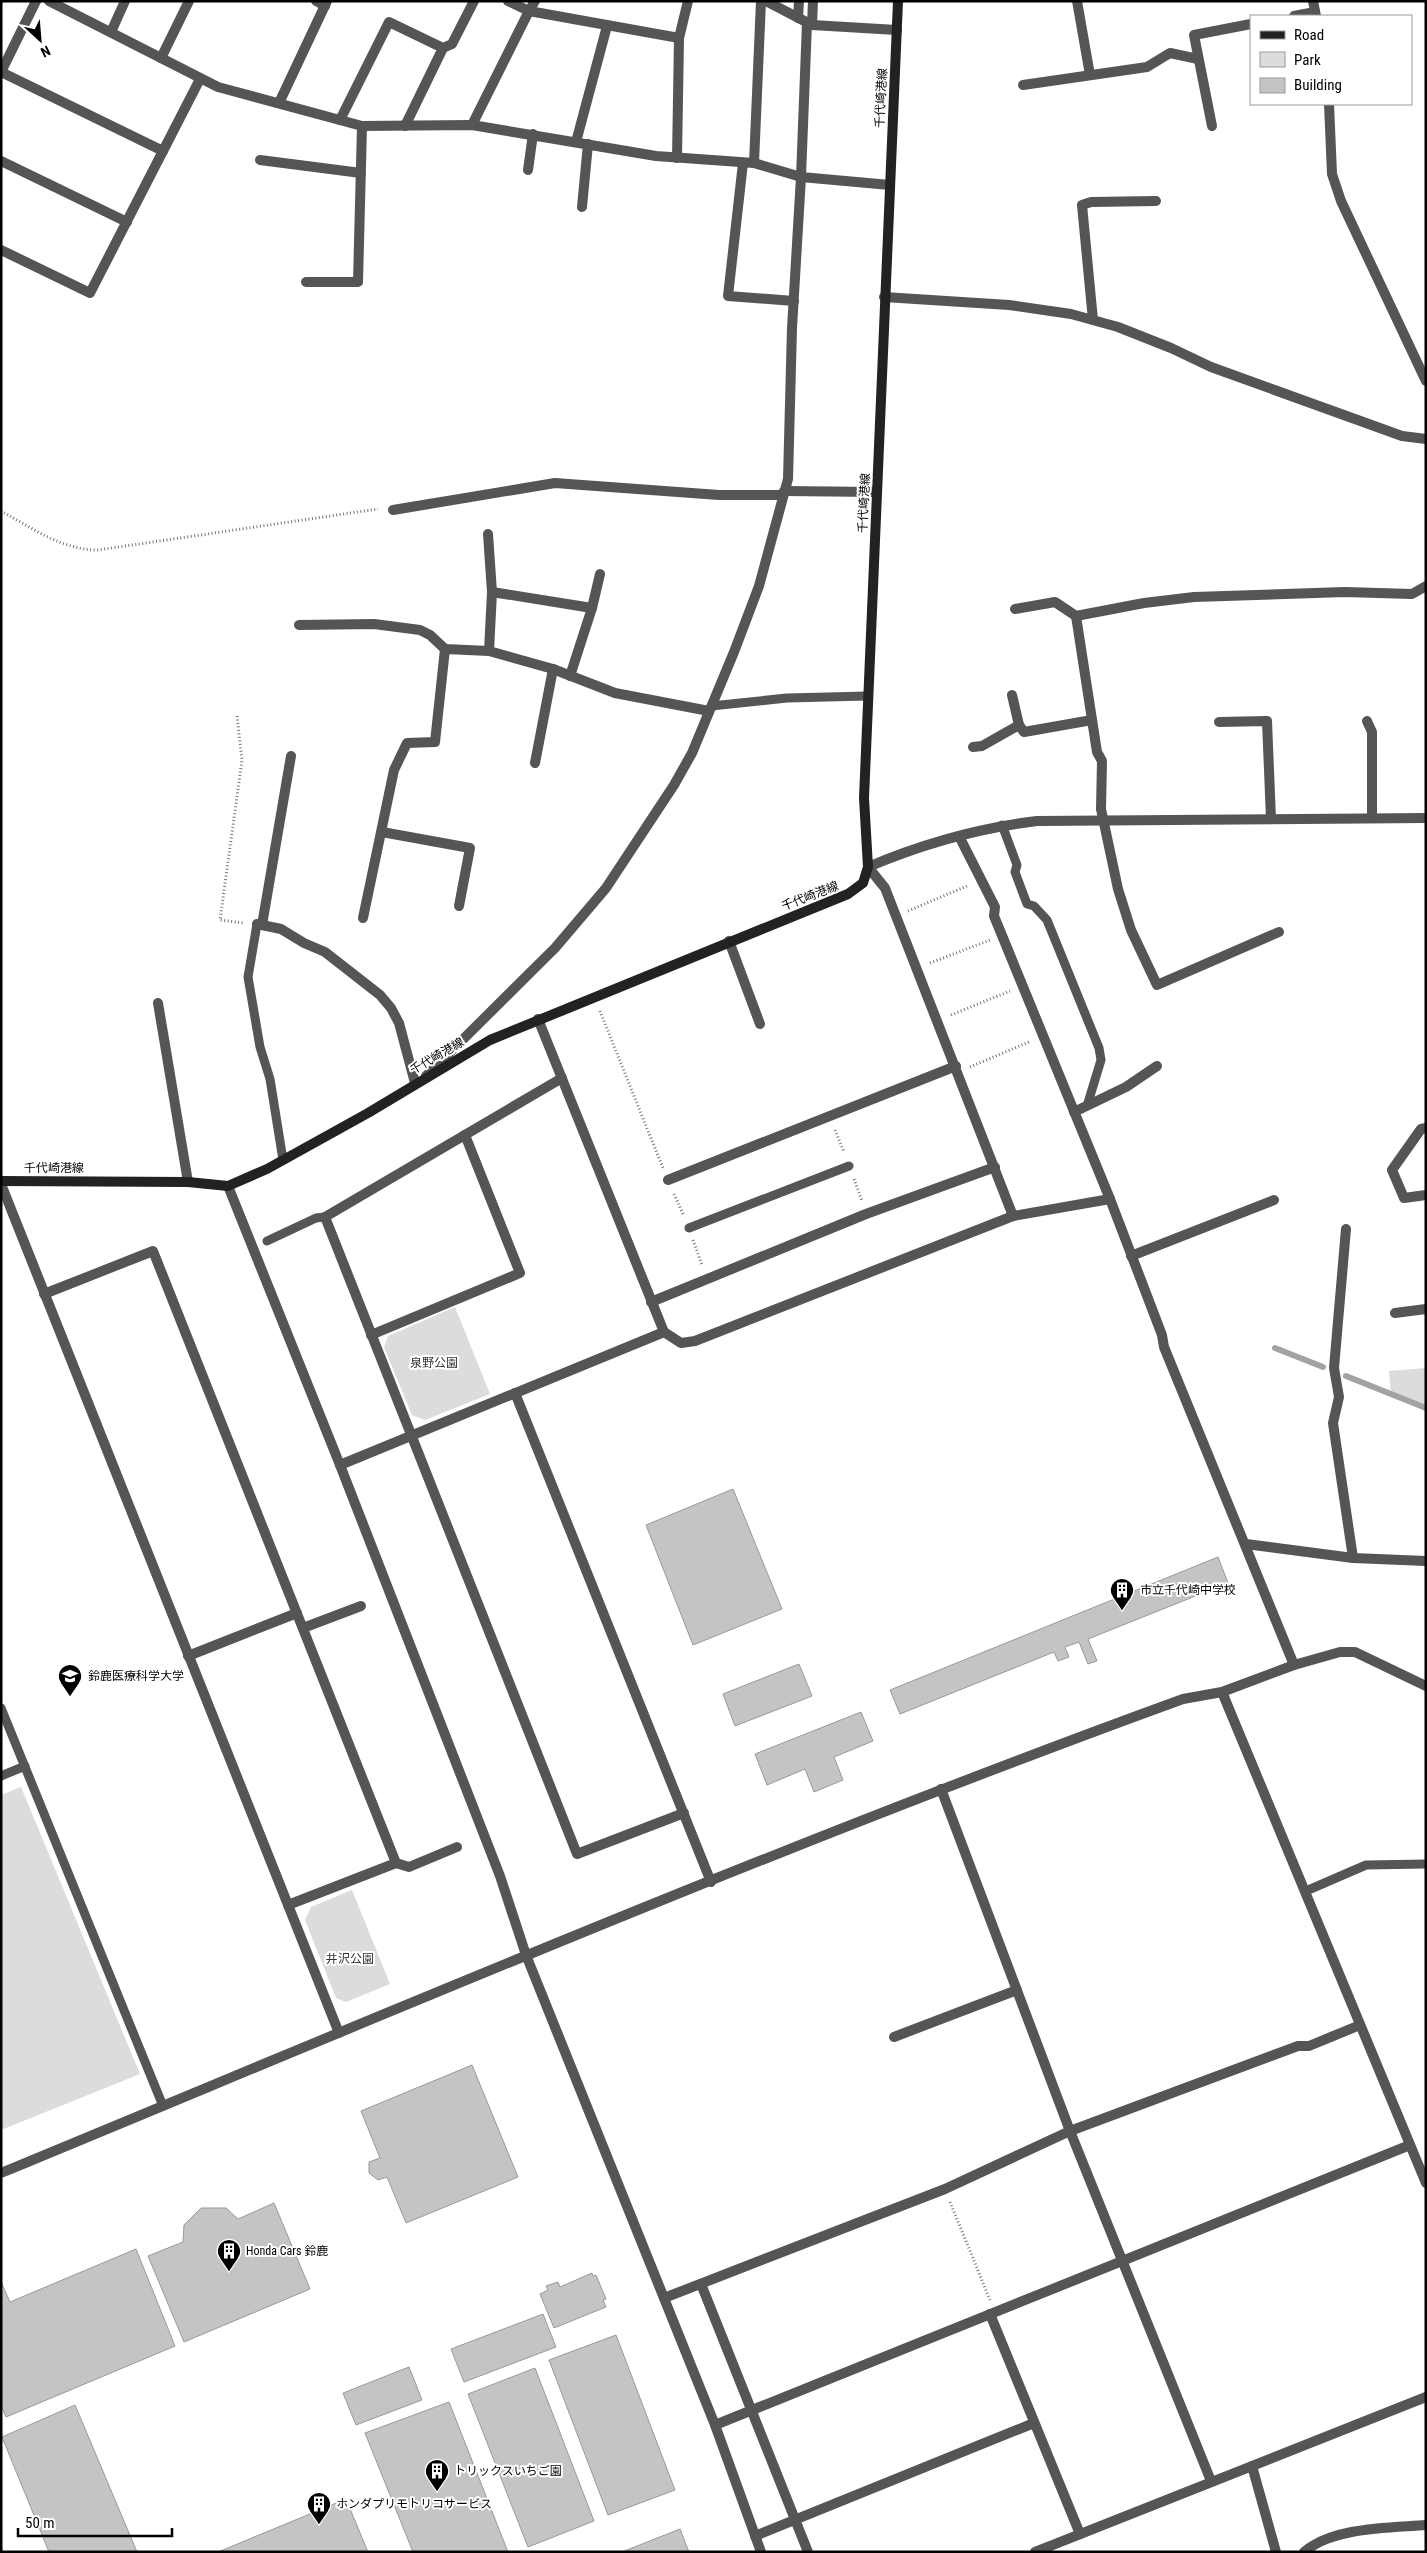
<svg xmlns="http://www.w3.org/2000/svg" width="1427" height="2553" font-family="'Roboto Condensed','Noto Sans JP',sans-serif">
<rect width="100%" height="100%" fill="#fff"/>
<!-- green -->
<g fill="#dcdcdc">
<polygon points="455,1307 490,1394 425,1420 412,1415 384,1347 388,1336"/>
<polygon points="1426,1368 1426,1405 1391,1393 1389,1371"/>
<polygon points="21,1787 140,2074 1,2130 1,1795"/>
<polygon points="352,1890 390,1984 346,2002 336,1998 305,1920 311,1907"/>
</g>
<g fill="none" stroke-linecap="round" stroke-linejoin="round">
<!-- stream -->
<g stroke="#a3a3a3" stroke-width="6">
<polyline points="1275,1348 1323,1367"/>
<polyline points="1346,1376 1426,1408"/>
</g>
</g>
<!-- building -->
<g fill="#c4c4c4" stroke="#999">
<polygon points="733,1489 782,1609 693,1645 646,1525"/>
<polygon points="1218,1557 1228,1583 1088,1639 1097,1661 1088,1664 1079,1642 1065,1647 1069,1657 1058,1661 1054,1652 900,1714 890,1690"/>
<polygon points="799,1664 812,1696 735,1726 723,1694"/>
<polygon points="861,1712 873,1741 834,1757 843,1780 814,1792 805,1769 767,1785 755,1754"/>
<polygon points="472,2065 518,2177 406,2223 387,2177 378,2180 369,2173 369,2162 380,2158 361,2111"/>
<polygon points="274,2203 310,2289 184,2342 148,2256 183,2242 184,2225 201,2208 226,2208 238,2219"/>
<polygon points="136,2249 175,2346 6,2417 1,2405 1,2282 10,2302"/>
<polygon points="592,2273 593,2276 596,2275 606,2299 603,2300 606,2307 554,2328 540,2294 548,2290 546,2286 558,2282 560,2287"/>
<polygon points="543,2314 556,2347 464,2382 451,2349"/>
<polygon points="616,2335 675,2490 608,2515 549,2360"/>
<polygon points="409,2367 422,2400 356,2425 343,2393"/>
<polygon points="535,2368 594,2521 528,2547 468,2394"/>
<polygon points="449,2402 508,2552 413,2552 365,2433"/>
<polygon points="75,2405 137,2552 49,2552 2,2437"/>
<polygon points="346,2499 368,2552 218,2552"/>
<polygon points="680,2529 689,2552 622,2552"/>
</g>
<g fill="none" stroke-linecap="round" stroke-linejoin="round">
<!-- path -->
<g stroke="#777" stroke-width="3" stroke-dasharray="1 2.5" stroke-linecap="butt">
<path d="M1,511C32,528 62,550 98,550L378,509"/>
<polyline points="237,716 242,760 220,920 244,923"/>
<polyline points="908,911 967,886"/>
<polyline points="930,963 990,940"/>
<polyline points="600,1011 663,1168"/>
<polyline points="951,1015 1010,991"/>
<polyline points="970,1067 1031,1041"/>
<polyline points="835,1130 844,1152"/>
<polyline points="854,1179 862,1201"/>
<polyline points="674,1194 684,1216"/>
<polyline points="693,1240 702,1265"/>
<polyline points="950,2202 990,2300"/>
</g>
<!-- service -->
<g stroke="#555" stroke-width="9">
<polyline points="711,706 787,698 868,696"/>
<polyline points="1002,825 1017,865 1015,872 1027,904 1034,906 1047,920 1099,1048 1101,1060 1087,1106"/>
<polyline points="257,924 248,977 260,1047 270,1079 283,1160"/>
<polyline points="689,1228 849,1166"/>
<polyline points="267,1241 316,1218 325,1217"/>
<polyline points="1,1708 163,2106"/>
<polyline points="1,1776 25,1766"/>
<polyline points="1306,1891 1366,1865 1426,1864"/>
</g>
<!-- minor -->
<g stroke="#555" stroke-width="10">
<polyline points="49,1 218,87 362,126 472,125 656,156 754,163 801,177 890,185"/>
<polyline points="316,1 325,6"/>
<polyline points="535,1 529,11 679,38"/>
<polyline points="766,1 812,25 897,30"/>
<polyline points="1077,1 1090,75"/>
<polyline points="1313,1 1316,16"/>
<polyline points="1294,16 1315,12"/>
<polyline points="798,18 799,1"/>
<polyline points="812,25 813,1"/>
<polyline points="111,32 125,1"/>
<polyline points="443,48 452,44 474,1"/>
<polyline points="161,58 189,1"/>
<polyline points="1,72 163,151"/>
<polyline points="1,72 36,1"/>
<polyline points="1023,85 1147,67 1170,53 1198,59"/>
<polyline points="279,103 327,1"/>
<polyline points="1329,104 1332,174 1341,201 1426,381"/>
<polyline points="340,120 389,22 443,48 405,126"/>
<polyline points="472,125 529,11 508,1"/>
<polyline points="1212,126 1194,35 1251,24"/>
<polyline points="576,142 607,26"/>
<polyline points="677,158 679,38 688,1"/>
<polyline points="260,160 361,173"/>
<polyline points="1,161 127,222"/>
<polyline points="743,163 728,296 794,301"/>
<polyline points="754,163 761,1"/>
<polyline points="528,170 533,134"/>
<polyline points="582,207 588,144"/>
<polyline points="1,250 90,293 200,79"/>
<polyline points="306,282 358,282 362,126"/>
<polyline points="884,297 1009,305 1071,314 1118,327 1171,348 1211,367 1402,436 1426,439"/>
<polyline points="1093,320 1082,205 1091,202 1156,201"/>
<polyline points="784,491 877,492"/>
<polyline points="393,510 555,483 719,495 783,495"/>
<polyline points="488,534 492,592 489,651"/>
<polyline points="492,592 592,608 570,676"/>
<polyline points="592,608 600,574"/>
<polyline points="1015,609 1055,602 1076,616 1144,603 1194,597 1345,592 1412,594 1426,586"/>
<polyline points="1076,616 1097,752 1102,761 1101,809 1118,889 1131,930 1157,985 1279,932"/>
<polyline points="299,625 374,624 420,630 430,635 445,649 489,651 553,669 615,693 709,711"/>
<polyline points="1012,695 1019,725"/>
<polyline points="1367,721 1372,732 1372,818"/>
<polyline points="1219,722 1267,721 1271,819"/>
<polyline points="973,747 982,746 1019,725 1024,732 1092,720"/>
<polyline points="535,763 553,669"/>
<polyline points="382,832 470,848 459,906"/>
<polyline points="959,836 995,907 994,916 1110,1199"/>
<path d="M868,867C922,844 979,828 1037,821L1426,818"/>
<polyline points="363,918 394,770 407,743 435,742 445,649"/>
<polyline points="257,924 281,929 304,943 325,952 380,995 391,1008 399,1023 415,1083"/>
<polyline points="262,925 291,756"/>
<polyline points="729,941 760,1024"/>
<polyline points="158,1003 188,1182"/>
<polyline points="426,1076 555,948 606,888 674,785 692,753 734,652 759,586 788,479 792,328 801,177 807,23"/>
<polyline points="562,1078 325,1217 577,1854 684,1813"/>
<polyline points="1074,1112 1126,1087 1157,1066"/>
<polyline points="1426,1128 1421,1129 1392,1170 1404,1198 1426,1195"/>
<polyline points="668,1180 956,1066"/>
<polyline points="1,1184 339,2033"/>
<polyline points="1346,1229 1334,1368 1339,1397 1333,1423 1353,1558"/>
<polyline points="1131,1256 1274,1200"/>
<polyline points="44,1294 153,1251 396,1863 288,1905"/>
<polyline points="651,1302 866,1214 995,1167"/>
<polyline points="1395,1313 1426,1309"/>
<polyline points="664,1332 681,1343 695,1341 1013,1216"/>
<polyline points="371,1335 520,1273 465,1135"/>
<polyline points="515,1393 711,1882"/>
<polyline points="340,1465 664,1332 538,1019"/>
<polyline points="1246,1544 1353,1558 1426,1561"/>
<polyline points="303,1628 361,1606"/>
<polyline points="188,1656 297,1613"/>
<polyline points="1294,1665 1340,1652 1355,1652 1426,1686"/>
<polyline points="1222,1692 1426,2183"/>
<polyline points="941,1789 1070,2131 1211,2481"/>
<polyline points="396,1863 409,1867 457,1847"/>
<polyline points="894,2037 1017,1990"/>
<polyline points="701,2284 808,2552"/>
<polyline points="664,2298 945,2189 1070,2131 1298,2046 1309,2046 1360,2025"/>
<polyline points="990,2314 1080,2534"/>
<polyline points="715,2425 1410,2145"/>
<polyline points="1252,2466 1276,2552"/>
<polyline points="755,2536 1034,2423"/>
<path d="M1304,2552C1333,2527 1389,2528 1426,2525"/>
</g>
<!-- tertiary -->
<g stroke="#555" stroke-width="10">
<polyline points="228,1186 340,1465 500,1876 526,1955 715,2425 761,2552"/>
<path d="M1,2173C393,2011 784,1844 1183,1699L1222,1692L1294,1665L1164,1347L1162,1335L1110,1199L1013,1216L885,888L868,867"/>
<polyline points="1035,2552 1426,2397"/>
</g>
<!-- secondary -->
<polyline stroke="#222" stroke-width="10" points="1,1181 188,1182 228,1186 267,1169 368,1113 490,1040 848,894 863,883 868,867 864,798 898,1"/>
</g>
<!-- icons -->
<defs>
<g id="building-pin" transform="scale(1.25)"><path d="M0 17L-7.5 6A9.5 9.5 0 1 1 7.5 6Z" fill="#000" stroke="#fff"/><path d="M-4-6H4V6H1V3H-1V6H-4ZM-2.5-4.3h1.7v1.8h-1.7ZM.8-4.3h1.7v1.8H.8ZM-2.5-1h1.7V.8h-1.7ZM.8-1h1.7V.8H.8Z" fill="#fff"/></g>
<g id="university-pin" transform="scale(1.25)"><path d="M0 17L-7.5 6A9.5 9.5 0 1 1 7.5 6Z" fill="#000" stroke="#fff"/><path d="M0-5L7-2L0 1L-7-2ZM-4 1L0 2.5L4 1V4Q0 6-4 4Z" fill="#fff"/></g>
</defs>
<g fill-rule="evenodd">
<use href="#building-pin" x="1122" y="1590"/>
<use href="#university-pin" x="70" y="1676"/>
<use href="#building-pin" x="229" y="2251"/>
<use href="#building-pin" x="437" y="2471"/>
<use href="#building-pin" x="319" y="2504"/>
</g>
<g text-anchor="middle" stroke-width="4" stroke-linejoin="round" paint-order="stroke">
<!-- street labels -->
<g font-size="12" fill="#000" stroke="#fff">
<text transform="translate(881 98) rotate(-87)" y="4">千代崎港線</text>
<text transform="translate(864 503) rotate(-87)" y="4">千代崎港線</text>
<text transform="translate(810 896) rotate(-21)" y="4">千代崎港線</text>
<text transform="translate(437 1056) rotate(-30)" y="4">千代崎港線</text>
<text x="54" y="1172">千代崎港線</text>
</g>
<!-- park labels -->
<g font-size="12" fill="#333" stroke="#fff">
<text x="434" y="1367">泉野公園</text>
<text x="350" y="1963">井沢公園</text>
</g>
<!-- poi labels -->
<g font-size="12" fill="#000" stroke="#fff" text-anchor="start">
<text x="1140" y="1594">市立千代崎中学校</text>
<text x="88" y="1680">鈴鹿医療科学大学</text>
<text x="246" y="2255">Honda Cars 鈴鹿</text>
<text x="454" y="2475">トリックスいちご園</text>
<text x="336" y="2508">ホンダプリモトリコサービス</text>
</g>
</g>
<!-- border -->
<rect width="1427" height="2553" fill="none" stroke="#000000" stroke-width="5"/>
<!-- legend -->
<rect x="1250" y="15" width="162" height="90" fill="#ffffff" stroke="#999999"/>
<rect x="1260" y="31" width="25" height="8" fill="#222222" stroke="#999999"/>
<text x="1294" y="40" font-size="15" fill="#000000">Road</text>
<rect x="1260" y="52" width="25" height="15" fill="#dcdcdc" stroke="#999999"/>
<text x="1294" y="65" font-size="15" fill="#000000">Park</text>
<rect x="1260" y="78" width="25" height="15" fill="#c4c4c4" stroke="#999999"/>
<text x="1294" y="90" font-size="15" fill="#000000">Building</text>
<!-- north arrow -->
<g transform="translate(40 40) rotate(154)" stroke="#ffffff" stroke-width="4" paint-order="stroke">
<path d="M0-4L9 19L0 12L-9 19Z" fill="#000000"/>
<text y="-8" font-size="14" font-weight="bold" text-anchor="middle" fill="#000000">N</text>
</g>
<!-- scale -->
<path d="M18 2528v8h154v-8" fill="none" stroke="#000000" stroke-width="2.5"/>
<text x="25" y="2528" font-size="15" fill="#000000" stroke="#ffffff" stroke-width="4" paint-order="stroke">50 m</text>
</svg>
